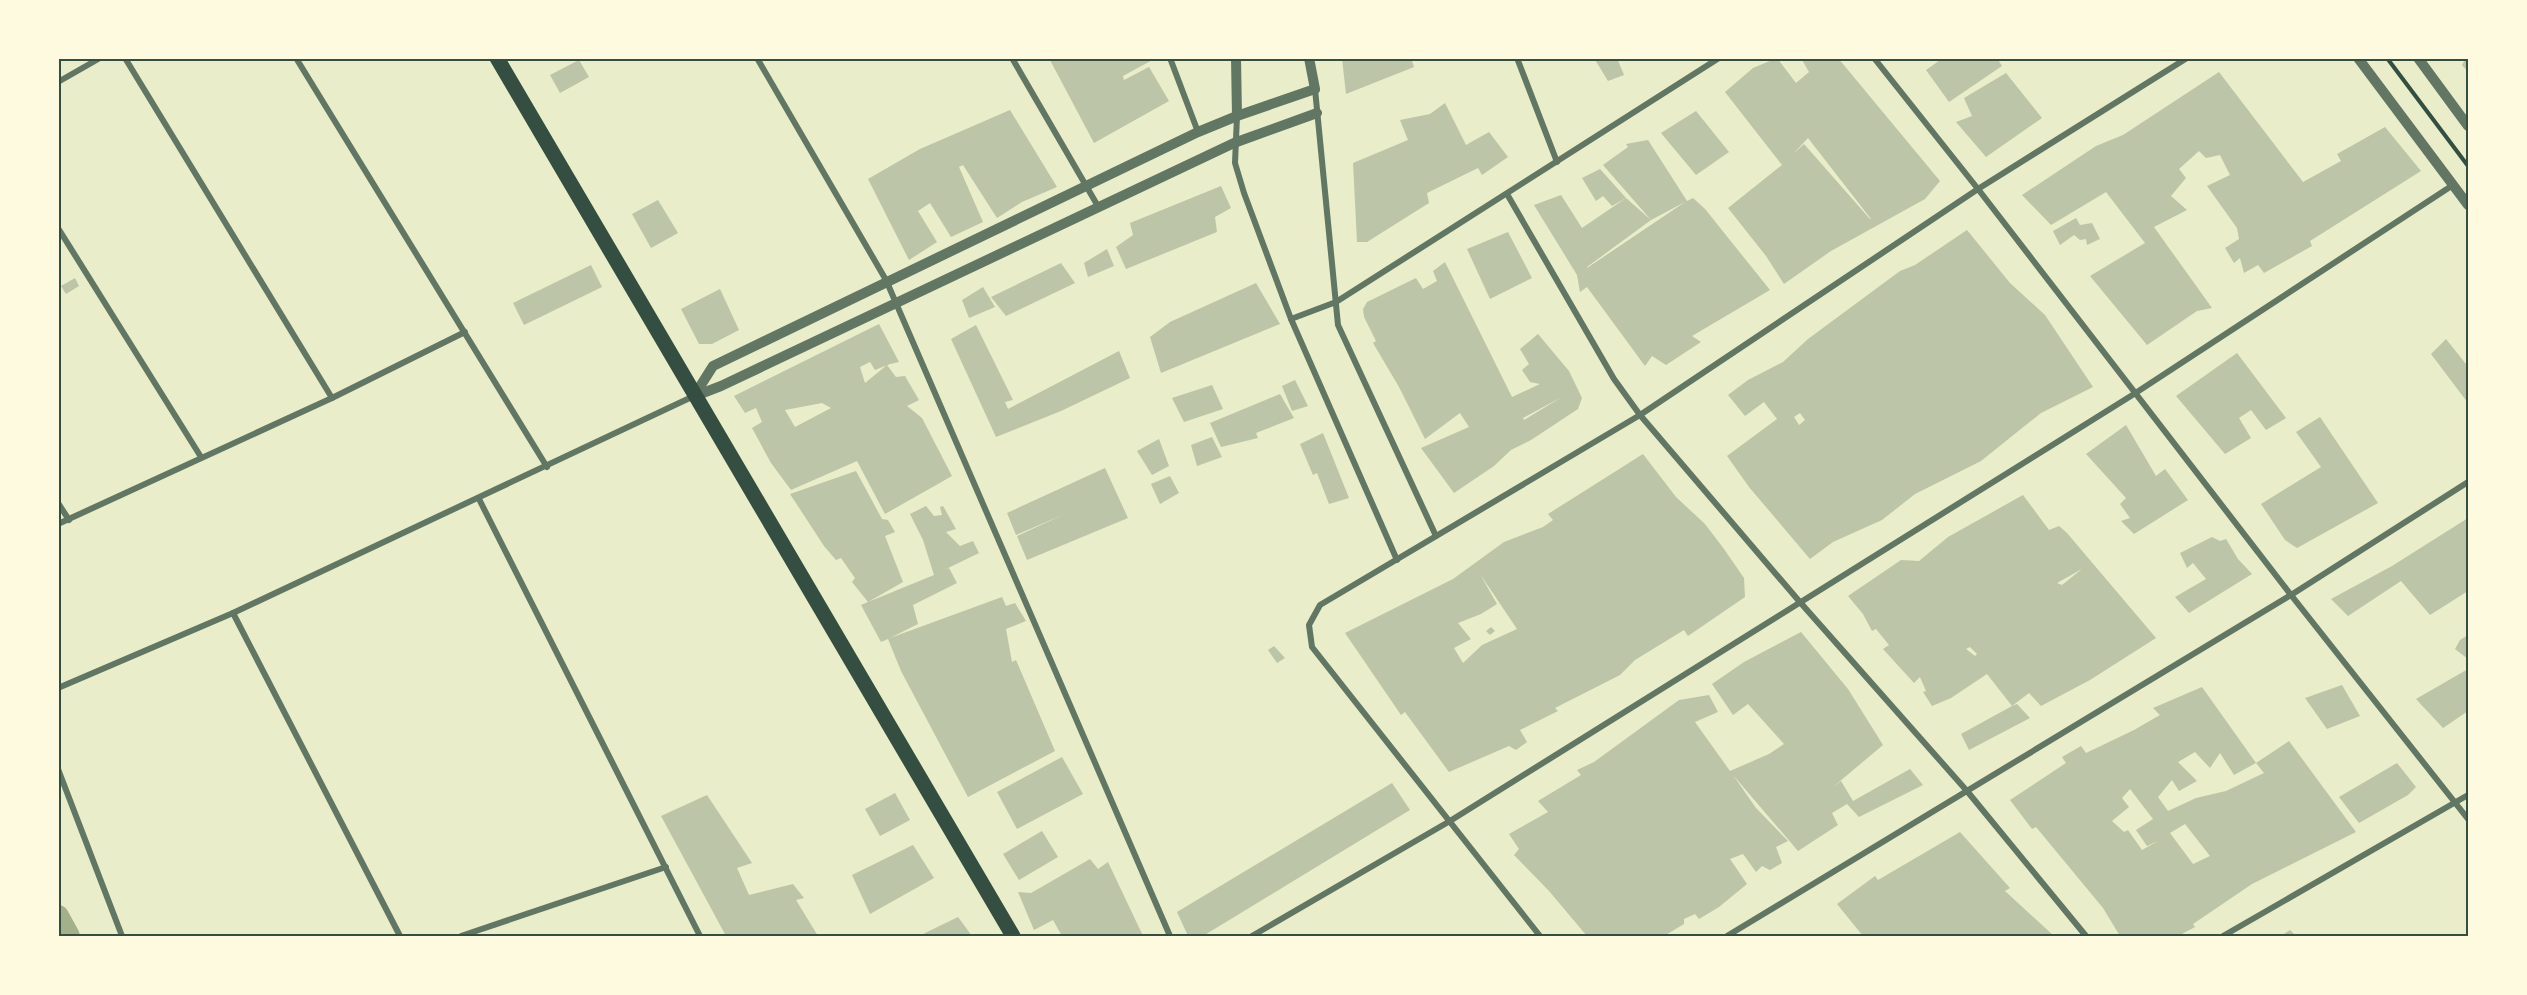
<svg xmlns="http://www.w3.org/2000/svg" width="2527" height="995" font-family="'Roboto Condensed',sans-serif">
<rect width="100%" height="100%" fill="#e9edc9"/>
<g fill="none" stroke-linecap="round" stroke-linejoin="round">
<!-- canal -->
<polyline stroke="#a3b18a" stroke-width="22" points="58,916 69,936"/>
</g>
<!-- building -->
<g fill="#bcc5a7" fill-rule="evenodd">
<polygon points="1056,58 1156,58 1123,76 1124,80 1149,67 1169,101 1094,143 1050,60"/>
<polygon points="1342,58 1411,58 1414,67 1346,94"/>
<polygon points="1594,58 1617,58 1624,75 1608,81"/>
<path d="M1777,58L1796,83L1809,72L1801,58H1838L1940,181L1925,199L1831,251L1784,284L1766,256L1728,208L1782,165L1725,92L1753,68ZM1808,138L1871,219H1870L1804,144L1793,154Z"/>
<polygon points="1943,58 1997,58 2002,66 1949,102 1926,70"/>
<polygon points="2466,58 2468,58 2468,72 2462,65"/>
<polygon points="579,60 589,77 560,93 550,75"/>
<polygon points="2219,72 2303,182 2341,161 2337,154 2385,127 2421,171 2310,241 2312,246 2264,273 2258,265 2244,273 2240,258 2234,263 2225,248 2239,239 2237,228 2207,186 2230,175 2220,155 2206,158 2199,151 2179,169 2186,178 2171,196 2187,210 2154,227 2212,308 2197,311 2147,345 2090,276 2145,243 2106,192 2051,225 2022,195 2096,146 2123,135"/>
<polygon points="2006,73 2042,118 1986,157 1956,122 1972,116 1964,98"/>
<polygon points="1445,103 1466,145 1489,132 1508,157 1482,175 1478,168 1427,193 1429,203 1367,242 1357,242 1353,163 1408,140 1400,120 1430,114"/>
<polygon points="1010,110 1057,187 1022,202 997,218 963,165 959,167 983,222 951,237 930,203 918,211 937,242 909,260 868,179 920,149"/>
<polygon points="1696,111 1729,152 1696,175 1661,133"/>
<path d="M1648,140L1687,201L1693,198L1705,209L1770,290L1692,336L1701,342L1666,365L1652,356L1645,366L1587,287L1580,292L1577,275L1534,205L1561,195L1582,228L1626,198L1651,220L1603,165L1628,147L1626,144ZM1685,202L1587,268V267L1651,220Z"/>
<polygon points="1600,169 1626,198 1612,206 1603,196 1596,201 1582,178"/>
<polygon points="1221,186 1231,208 1215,217 1217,232 1126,269 1116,247 1133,235 1130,223"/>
<polygon points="658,200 678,233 651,248 632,214"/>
<polygon points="2076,218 2080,225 2092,223 2100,239 2087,245 2086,239 2080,240 2074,235 2060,245 2053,231"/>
<path d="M1967,230L2010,283L2045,315L2093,387L2041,413L1981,461L1915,494L1882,520L1833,542L1810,559L1749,487L1727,456L1777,419L1764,402L1745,416L1728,395L1748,380L1783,362L1808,339L1900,271L1915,265ZM1800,413L1805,420L1799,425L1794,417Z"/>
<polygon points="1508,232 1532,278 1490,299 1467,249"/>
<polygon points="1107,249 1114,266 1088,277 1084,263"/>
<path d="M1445,262L1512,397L1540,384L1530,382L1522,370L1529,364L1520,349L1538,334L1569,371L1582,398L1578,409L1531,440L1511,450L1494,466L1454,493L1421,448L1469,427L1460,413L1425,439L1399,387L1373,343L1376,341L1364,317L1363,309L1367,302L1416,278L1423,289L1437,281L1433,271ZM1562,397L1524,420L1523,418Z"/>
<polygon points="1061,263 1075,283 1006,316 991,297"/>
<polygon points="591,265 602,287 524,325 513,303"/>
<polygon points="75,278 79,286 66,294 61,286"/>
<polygon points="1256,283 1280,324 1161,373 1150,337 1170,322"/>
<polygon points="983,287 995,307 969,318 962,300"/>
<polygon points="720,289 739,330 712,344 699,344 681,309"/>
<path d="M879,324L899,362L890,364L875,370L870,362L860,367L865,383L887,365L896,377L905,376L919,400L907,406L922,418L952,476L885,514L857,461L791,490L771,463L752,428L762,422L756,408L745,413L734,396ZM822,403L831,408L795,427L785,410Z"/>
<polygon points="976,325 1013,400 1005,402 1008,409 1119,351 1130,378 1061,411 996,437 951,339"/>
<polygon points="2446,339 2466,364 2468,361 2468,403 2431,354"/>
<polygon points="2237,353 2286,418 2266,430 2251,410 2239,418 2251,438 2225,454 2176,396"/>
<polygon points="1295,380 1308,406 1292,411 1282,386"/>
<polygon points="1212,385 1223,409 1184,422 1172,398"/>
<polygon points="1280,394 1294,418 1256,433 1258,438 1221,447 1210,423"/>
<polygon points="2320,417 2378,503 2297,548 2285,540 2261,504 2321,467 2296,432"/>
<polygon points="2126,425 2156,476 2165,469 2188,500 2134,534 2121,521 2130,518 2120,504 2126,498 2086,454"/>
<polygon points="1323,433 1349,498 1329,504 1317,473 1313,475 1300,444"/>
<polygon points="1212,437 1222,457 1197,466 1191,445"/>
<polygon points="1159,439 1169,466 1152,475 1137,451"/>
<path d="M1643,454L1676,497L1705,524L1724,549L1744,578L1745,597L1688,636L1684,630L1635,660L1620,675L1555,708L1558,711L1520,730L1527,742L1516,750L1509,746L1449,772L1405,712L1401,715L1345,633L1453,579L1504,542L1543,527L1553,520L1548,514ZM1480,574L1517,629L1482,645L1463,663L1454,648L1471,639L1458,623L1481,614L1497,604Z"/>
<polygon points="1105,468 1128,518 1027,560 1017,536 1065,514 1016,535 1007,513"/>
<polygon points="856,471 882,519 888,520 895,532 885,536 903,582 868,602 934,575 923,540 910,514 926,506 934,516 942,515 940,507 943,506 956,529 946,532 960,546 973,541 979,553 942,571 949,568 957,583 913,605 918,624 890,638 1002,597 1006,606 1015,603 1026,621 1006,629 1012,662 1016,660 1055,751 968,797 901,671 888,639 881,642 861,605 868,602 852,582 855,578 841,558 836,560 824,546 790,494"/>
<polygon points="1170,476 1179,493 1160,504 1151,484"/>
<path d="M2023,495L2049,530L2059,526L2067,533L2156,638L2090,680L2041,706L2029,693L2012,706L2017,704L2030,718L1969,750L1961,734L2012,706L1987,674L1951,698L1932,706L1923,692L1926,691L1920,677L1914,683L1883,649L1889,645L1876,629L1872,631L1863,614L1848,596L1901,560L1919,561L1948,537ZM2082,569L2062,585L2057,583ZM1970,647L1977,654L1975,656L1966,649Z"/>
<polygon points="2468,518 2468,591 2430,615 2401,581 2348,616 2331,599 2392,566"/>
<polygon points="2212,537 2220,541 2226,539 2238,559 2252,574 2189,613 2175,597 2206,579 2193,563 2187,568 2180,553"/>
<polygon points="1491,627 1495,631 1490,635 1486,631"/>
<polygon points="1801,632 1848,689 1883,745 1833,787 1841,781 1853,801 1910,769 1923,785 1859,817 1847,804 1832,813 1838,825 1798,851 1733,775 1756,808 1788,841 1776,847 1782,863 1770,870 1762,866 1756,872 1743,854 1730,859 1747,884 1719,907 1699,919 1695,914 1684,919 1684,924 1664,936 1587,936 1549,891 1514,855 1519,849 1509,834 1548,812 1538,801 1581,775 1577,770 1594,762 1679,700 1709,695 1718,712 1695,722 1730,771 1769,754 1784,744 1748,704 1733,715 1712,684 1744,662"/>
<polygon points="2468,635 2468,659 2455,649 2460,640"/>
<polygon points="1274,646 1285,658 1277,663 1268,650"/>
<polygon points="2468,669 2468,711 2443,728 2416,699"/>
<polygon points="2342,685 2360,716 2327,729 2305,698"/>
<path d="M2202,687L2256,763L2234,775L2220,753L2210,768L2195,752L2178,762L2197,781L2179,791L2172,780L2158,797L2168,811L2196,798L2226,791L2264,773L2256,763L2289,741L2356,832L2252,884L2193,924L2195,927L2178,936H2120L2103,908L2036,827L2032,829L2010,800L2066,763L2062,757L2081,746L2086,753L2134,730L2160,715L2153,708ZM2130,789L2153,819L2136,830L2147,846L2158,841L2142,850L2128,830L2124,832L2112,821L2129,807L2122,798ZM2185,824L2210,856L2193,864L2170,833Z"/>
<polygon points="1062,757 1083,794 1017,829 997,792"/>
<polygon points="2397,763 2416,787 2408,795 2359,823 2339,797"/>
<polygon points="1392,783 1410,810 1203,936 1188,936 1177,912"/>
<polygon points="895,793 910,820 880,836 865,809"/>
<polygon points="707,795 752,863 737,868 749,895 793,884 804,898 796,900 818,936 726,936 661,816"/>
<polygon points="1042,831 1058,857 1019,880 1003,854"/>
<polygon points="1960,832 2010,888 2005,891 2054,936 1863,936 1837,904 1875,876 1878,880"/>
<polygon points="913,845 934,878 870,914 852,875"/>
<polygon points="1090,859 1098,869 1108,862 1143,936 1062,936 1053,920 1034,930 1018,892 1031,893"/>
<polygon points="958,917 972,936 919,936"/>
<polygon points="2290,930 2296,936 2281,936"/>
</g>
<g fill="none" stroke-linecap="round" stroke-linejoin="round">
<!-- path -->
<polyline stroke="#344e41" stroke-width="4" points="2387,58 2468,166"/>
<!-- minor -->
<g stroke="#617663" stroke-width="6">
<polyline points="125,58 332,398"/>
<polyline points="296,58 547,467"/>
<polyline points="757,58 886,280 1170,936"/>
<polyline points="1012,58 1099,208"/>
<polyline points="1170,58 1198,132"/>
<polyline points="1517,58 1557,162"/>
<polyline points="1874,58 1978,189 2291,595 2468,819"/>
<polyline points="58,82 100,58"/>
<polyline points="1315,89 1338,325 1436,536"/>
<polyline points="1237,116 1235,163 1244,193 1291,319 1397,560"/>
<polyline points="1507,194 1614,379 1640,415 1799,601 1967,791 2086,936"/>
<polyline points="58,228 201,457"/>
<polyline points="1291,319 1336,302 1719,58"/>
<polyline points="479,499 700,936"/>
<polyline points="58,503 69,520"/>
<polyline points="58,524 332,398 465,332"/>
<polyline points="233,613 400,936"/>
<polyline points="58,688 233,613 694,396"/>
<polyline points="58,769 122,936"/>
<polyline points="461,936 666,867"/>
<polyline points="1252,936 1450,821 2134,394 2453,185"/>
<polyline points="1540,936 1312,647 1309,625 1320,605 1640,415 1978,189 2187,58"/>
<polyline points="1727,936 2291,595 2468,482"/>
<polyline points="2223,936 2468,795"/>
</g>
<!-- tertiary -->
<g stroke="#617663" stroke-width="10">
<polyline points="1236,58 1237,116"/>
<polyline points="2358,58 2468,205"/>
<polyline points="2418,58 2468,126"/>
<polyline points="694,396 713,366 1198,132 1237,116 1315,89 1309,58"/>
<polyline points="695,396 721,386 1234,143 1317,113"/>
</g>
<!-- primary -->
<polyline stroke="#344e41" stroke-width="15" points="497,58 1013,936"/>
</g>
<!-- border -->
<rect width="2527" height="995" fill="none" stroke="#fefae0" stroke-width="120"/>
<rect x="60" y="60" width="2407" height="875" fill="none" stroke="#344e41" stroke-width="2"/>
</svg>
